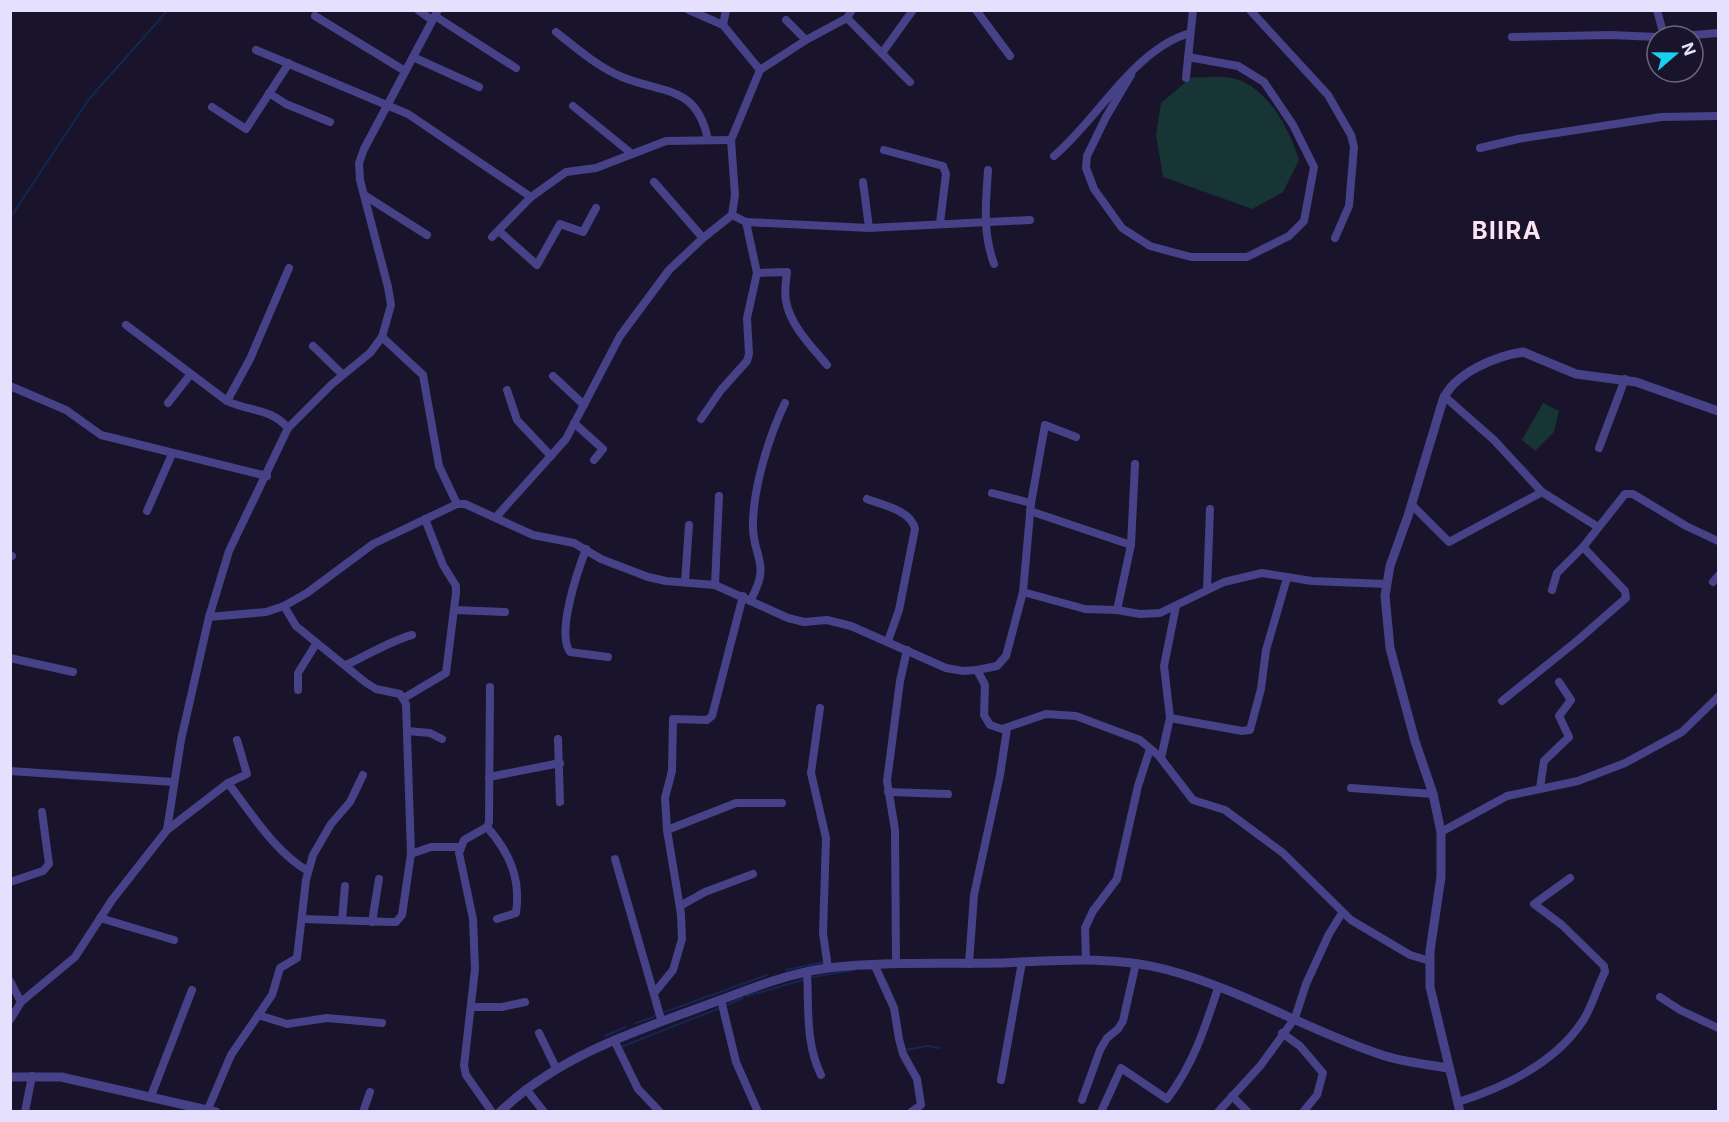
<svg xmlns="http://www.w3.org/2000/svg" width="1729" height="1122" font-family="Inter,sans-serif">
<rect width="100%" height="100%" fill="#19132c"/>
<!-- green -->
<g fill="#173535">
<path d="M1192,77C1205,78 1227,75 1239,80C1271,93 1289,129 1299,160L1283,192L1252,209L1163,177L1156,134L1161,103Z"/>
<polygon points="1543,403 1559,411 1554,432 1535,451 1522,440"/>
</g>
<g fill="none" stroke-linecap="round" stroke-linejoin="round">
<!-- stream -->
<g stroke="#132750" stroke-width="2">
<polyline points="10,218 89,99 168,10"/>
<polyline points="863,969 872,969"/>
<polyline points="786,970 825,962"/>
<polyline points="813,977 854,970"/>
<polyline points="887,983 896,1005"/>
<polyline points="747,996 806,979"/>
<polyline points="724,1006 743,998"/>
<polyline points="665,1012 767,975"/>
<polyline points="636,1023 654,1017 656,1013"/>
<polyline points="605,1036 626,1027"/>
<polyline points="621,1047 720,1008"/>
<polyline points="905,1050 928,1046 939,1048"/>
</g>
<!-- minor -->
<g stroke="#474187" stroke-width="8">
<polyline points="418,10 432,20"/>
<polyline points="689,10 723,25 760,70"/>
<polyline points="976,10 1010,56"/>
<polyline points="1250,10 1328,95 1351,135 1354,147 1349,206 1335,238"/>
<polyline points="1657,10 1664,36"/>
<polyline points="315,16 405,71"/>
<polyline points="435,16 516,68"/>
<polyline points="847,18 910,82"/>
<polyline points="786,20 806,40"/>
<polyline points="723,25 726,10"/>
<path d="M556,32C576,48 598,67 622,77C664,94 697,85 708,140"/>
<polyline points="1681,36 1718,33"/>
<polyline points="1512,37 1611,35 1657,37"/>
<polyline points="256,50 408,114 531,197"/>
<polyline points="882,53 913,10"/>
<polyline points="413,57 479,87"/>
<polyline points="1131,75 1106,117 1087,156 1086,168 1094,189 1122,228 1150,246 1191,257 1247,257 1289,236 1304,221 1314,167 1293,125 1264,82 1238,66 1188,57"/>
<polyline points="1186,78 1193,10"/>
<polyline points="269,93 286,104 330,122"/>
<polyline points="573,106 632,154"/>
<polyline points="212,107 246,129 289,63"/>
<polyline points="1480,148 1518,139 1661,117 1718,116"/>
<polyline points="884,150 943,166 946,174 940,223"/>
<path d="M1054,156C1098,119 1134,49 1190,33"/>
<path d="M988,170C986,204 982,230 994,264"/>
<polyline points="654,182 703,238"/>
<polyline points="863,182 869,228"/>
<polyline points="364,195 427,235"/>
<polyline points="732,215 746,222 869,228 1030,220"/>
<polyline points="499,231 537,265 560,224 583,232 596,208"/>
<polyline points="492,237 531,197 566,172 596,168 666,141 731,140"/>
<path d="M757,273L787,272C786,281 784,292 786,301C790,325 811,346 827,365"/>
<path d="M126,325L227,401C250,412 271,408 288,428"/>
<polyline points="382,337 423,375 439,466 457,504"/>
<polyline points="313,346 343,375"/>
<polyline points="553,376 584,405"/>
<polyline points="10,386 66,410 101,435 267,476"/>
<polyline points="507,390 517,420 551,456"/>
<polyline points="1444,396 1494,440 1542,492 1598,527"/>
<polyline points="227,401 250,359 289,268"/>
<polyline points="168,403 190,375"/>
<polyline points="701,419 721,390 747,361 749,354 747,318 757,273 746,222"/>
<polyline points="574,423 603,449 594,460"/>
<polyline points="1599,448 1625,379"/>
<polyline points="992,493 1031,503"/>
<path d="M867,499C882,505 911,510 915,529L899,610L888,641"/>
<polyline points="1412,505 1449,542 1542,492"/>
<polyline points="147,511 172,454"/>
<polyline points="1030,511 1131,545"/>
<polyline points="496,517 566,439 620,336 669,270 703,238 732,215 735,195 731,140 760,70 806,40 847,18 852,10"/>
<path d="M586,549C578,570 556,633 570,652L608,657"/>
<polyline points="10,555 12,556"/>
<polyline points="685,582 689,525"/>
<polyline points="1713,582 1718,576"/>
<polyline points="715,585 719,496"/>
<polyline points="1207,589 1210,509"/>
<polyline points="1552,590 1557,573 1583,547 1625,494 1633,494 1686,526 1718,541"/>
<polyline points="1023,592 1085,609 1117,610 1131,545 1135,464"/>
<path d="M750,601C773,561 751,557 753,522C754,485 769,436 785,403"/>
<polyline points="284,606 296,626 365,682 376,689 400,694 406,704 411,854 402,915 396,922 391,922 303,919"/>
<polyline points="454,610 505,612"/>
<polyline points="1117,610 1140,614 1160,613 1224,582 1262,573 1312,581 1386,584"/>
<polyline points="209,617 266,612 284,606 307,593 373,544 457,504 465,504 533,535 574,543 601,559 648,577 666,581 715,585 788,618 804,622 827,620 851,626 946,668 963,671 977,670 997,666 1006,656 1023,592 1031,503 1045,425 1076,437"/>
<polyline points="10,658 73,672"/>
<path d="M346,665C366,656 392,640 412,635"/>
<polyline points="977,670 985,685 984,715 990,725 1002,729 1046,714 1076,716 1140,740 1159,756 1193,800 1225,810 1283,853 1351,920 1410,955 1430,961"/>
<polyline points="490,687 489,822 487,827 464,840 459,853 473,919 475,969 464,1066 466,1075 492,1112"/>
<polyline points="298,690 298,673 316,644"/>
<polyline points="404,698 446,673 456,593 456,586 443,565 425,519"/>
<polyline points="1502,701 1578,640 1626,598 1625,591 1583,547"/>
<polyline points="820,708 811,773 826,838 823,933 828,968"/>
<polyline points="1170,718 1242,731 1250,730 1261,689 1266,650 1287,578"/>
<polyline points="407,731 430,733 442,739"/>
<polyline points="558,739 560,802"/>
<polyline points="1161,758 1170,718 1164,666 1176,606"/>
<polyline points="10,771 174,782"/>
<polyline points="489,777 560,763"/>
<path d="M228,783C251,813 275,852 308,871"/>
<polyline points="1351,788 1433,794"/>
<polyline points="1540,788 1544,761 1569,737 1559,716 1571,700 1559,682"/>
<polyline points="888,792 948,794"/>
<path d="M487,827C510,853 521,879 516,913L497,919"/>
<polyline points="167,830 228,783 247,774 237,740"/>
<polyline points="667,830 736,803 782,803"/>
<polyline points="1441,832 1507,796 1578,781 1625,763 1682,732 1718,697"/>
<polyline points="411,854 431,847 459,847"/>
<polyline points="615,859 661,1019"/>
<polyline points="10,882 43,871 49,864 42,812"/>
<polyline points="680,906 705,892 753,874"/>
<polyline points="100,918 174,940"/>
<polyline points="342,920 345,886"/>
<polyline points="372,922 379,879"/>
<polyline points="1086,960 1085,928 1093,911 1117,879 1138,786 1150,749"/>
<polyline points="896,963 895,830 887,781 900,681 907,650"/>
<polyline points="874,964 894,1008 899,1039 903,1054 917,1079 921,1105 911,1112"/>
<polyline points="969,964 974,895 1000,775 1007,729"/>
<path d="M807,972C809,1006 805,1043 821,1075"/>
<polyline points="10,981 21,1002"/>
<polyline points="655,992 673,970 682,939 681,914 667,830 665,798 672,771 673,719 707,720 712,716 743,596"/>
<polyline points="1660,997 1680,1010 1718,1028"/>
<polyline points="721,1000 736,1062 758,1112"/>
<polyline points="472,1007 502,1007 525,1002"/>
<polyline points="258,1015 287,1024 327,1018 382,1023"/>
<polyline points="10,1020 21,1002 75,957 112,900 167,830 181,740 209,617 229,551 288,428 332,384 370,353 382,337 391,305 388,287 360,180 359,163 364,149 438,10"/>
<polyline points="539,1033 556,1068"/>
<polyline points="1282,1033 1300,1046 1323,1073 1317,1095 1303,1112"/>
<polyline points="614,1040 638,1089 660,1112"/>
<polyline points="1001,1080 1022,962"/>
<polyline points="526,1089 544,1112"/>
<polyline points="151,1096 192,990"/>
<polyline points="1232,1096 1248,1112"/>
<polyline points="1082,1100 1100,1050 1107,1038 1118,1029 1123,1021 1136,963"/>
<path d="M1458,1102C1505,1087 1557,1062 1584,1019C1593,1004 1597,987 1605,972L1604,966L1562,925L1534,904L1570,878"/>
<polyline points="208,1109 231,1055 272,995 280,968 297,958 306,880 313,855 331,824 350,802 363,775"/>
<polyline points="25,1112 32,1076"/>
<polyline points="363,1112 370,1092"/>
<path d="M1101,1112L1121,1068L1167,1099C1193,1065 1205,1028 1218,988"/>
<polyline points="1218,1112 1261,1065 1295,1018 1306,984 1329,934 1342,913"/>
</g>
<!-- tertiary -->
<g stroke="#474187" stroke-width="9">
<polyline points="10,1077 61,1077 216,1112"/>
<path d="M500,1112C561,1053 645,1028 723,999C757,986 791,973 828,968C885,961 942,964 999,963C1053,961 1111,955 1164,969C1239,988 1307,1030 1379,1054C1401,1062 1425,1064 1448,1068"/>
<path d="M1460,1112L1430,987V951L1441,877V832L1433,794L1415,741L1390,648L1385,596L1390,566L1408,516L1443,400C1454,373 1496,356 1523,352L1576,374L1636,382L1718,411"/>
</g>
</g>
<g text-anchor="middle" stroke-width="5" stroke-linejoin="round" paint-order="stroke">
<!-- district labels -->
<g font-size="24" font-weight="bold" letter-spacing="1.5" fill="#fde2f2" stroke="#19132c">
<text x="1507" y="239">BIIRA</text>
</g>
</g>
<!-- border -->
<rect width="1729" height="1122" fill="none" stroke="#e4e0fd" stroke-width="24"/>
<!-- north arrow -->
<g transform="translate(1675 54) rotate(70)"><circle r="28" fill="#19132c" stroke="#6a6580" stroke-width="1.5"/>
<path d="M0-4.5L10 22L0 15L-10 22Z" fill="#18d1f1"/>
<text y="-9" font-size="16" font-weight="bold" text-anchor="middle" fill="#e4e0fd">N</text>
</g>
</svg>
